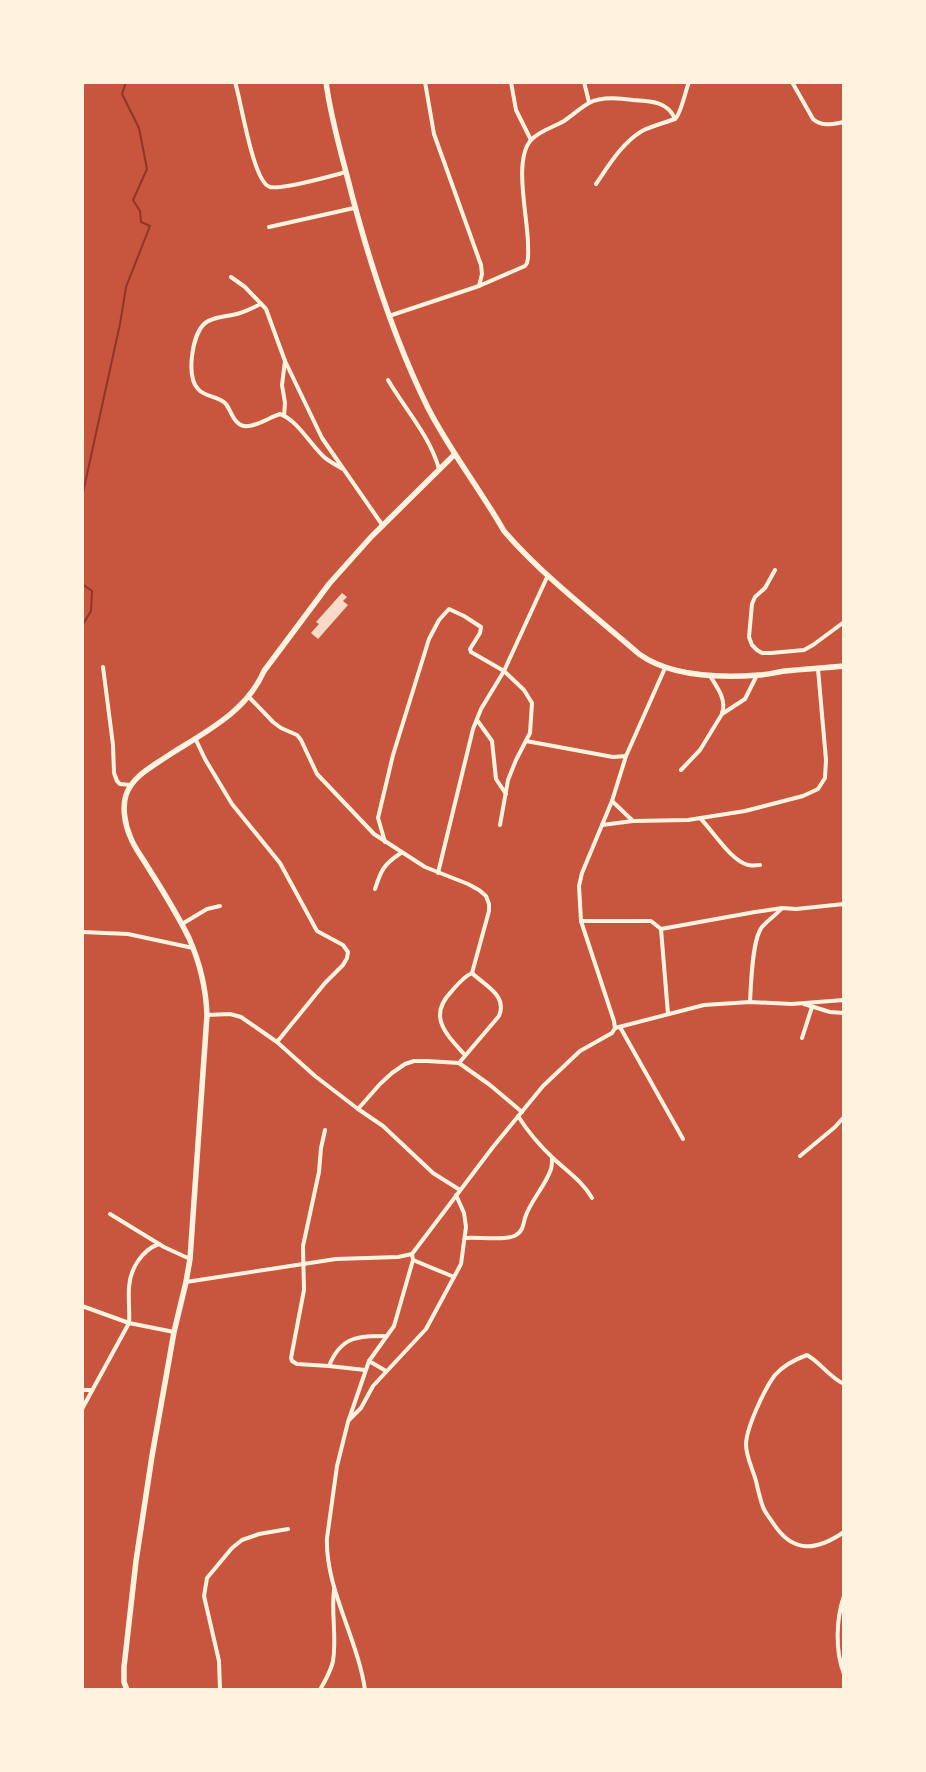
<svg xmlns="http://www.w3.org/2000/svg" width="926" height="1772" font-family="'Noto Sans',sans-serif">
<rect width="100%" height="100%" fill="#c8553d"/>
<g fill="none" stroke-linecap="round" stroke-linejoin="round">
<!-- stream -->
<g stroke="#8f3625" stroke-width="2">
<polyline points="82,497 120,324 126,287 150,226 141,222 140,211 133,200 147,169 139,128 122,94 126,82"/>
<polyline points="82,516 82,526"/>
<polyline points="82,584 92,591 91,611 82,626"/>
</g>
</g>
<!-- building -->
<polygon fill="#f7dbc8" points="342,593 347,597 343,601 348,605 318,639 311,633 319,624 316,622"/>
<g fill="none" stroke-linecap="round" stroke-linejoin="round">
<!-- minor -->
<g stroke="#fff3e0" stroke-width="4">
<path d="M235,82C241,100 253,183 270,187C282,190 331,176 346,172"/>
<polyline points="425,82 434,134 481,265 482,274 479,286"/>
<polyline points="511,82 516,110 531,140"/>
<polyline points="584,82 589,102"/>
<path d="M792,82L813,119C822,127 832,124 844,122"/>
<path d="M596,184C609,165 622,143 642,131C652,126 664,123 675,119C681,114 685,92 689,82"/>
<polyline points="269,227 354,208"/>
<polyline points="231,277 245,287 266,309 285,361 322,438 383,526"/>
<path d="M261,304C254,307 247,311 240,313C229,317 212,316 204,324C192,336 186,376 198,389C205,397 217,396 225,403C231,409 233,424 244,426C254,428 270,417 280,414C297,420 310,444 323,456C328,461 336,465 343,469"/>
<path d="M389,316L479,286L525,266L527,263C529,257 528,251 528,244C528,218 513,160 531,140C539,131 554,127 564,121C573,115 580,108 589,103C601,96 620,98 633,100C650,101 668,101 675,119"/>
<path d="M388,380C405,409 430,436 439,469"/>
<polyline points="284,416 285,403 282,385 285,361"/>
<polyline points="775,570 765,588 755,597 752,604 749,637 752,645 757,650 762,653 771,653 804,650 813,645 844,622"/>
<polyline points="103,667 113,745 114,773 117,781 120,784 131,785"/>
<path d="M710,676C717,687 727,700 722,713"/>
<path d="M249,697L273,722L281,728L297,735L301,740L317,774L374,834L425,867L468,884L479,890L486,896L489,904V911L472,973C484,985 508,995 499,1016L459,1063"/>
<polyline points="477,720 492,741 496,779 506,794"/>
<polyline points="195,738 205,759 232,804 280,863 317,931 343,945 348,952 347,958 343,965 325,983 277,1042"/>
<polyline points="526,741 613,757 626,756"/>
<polyline points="681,770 700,750 722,714 745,699 757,675"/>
<polyline points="612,801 633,821"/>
<path d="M700,818C713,831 731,861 748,865C752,866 756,865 760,865"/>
<polyline points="602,825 633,821 688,820 745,811 803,796 818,789 825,778 826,760 818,669"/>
<polyline points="385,842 378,818 393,755 429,639 439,620 449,609 464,616 481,627 480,633 470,649 471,652 504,671 524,690 532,703 530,733 516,760 508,780 500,825"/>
<polyline points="438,873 473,729 481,709 504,671 548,575"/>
<path d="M375,889C381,870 384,864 401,853"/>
<polyline points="581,921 651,921 661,929 668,1014"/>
<polyline points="182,924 207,909 220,906"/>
<polyline points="661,929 755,912 782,908 796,909 844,904"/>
<polyline points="82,932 128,934 193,948"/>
<path d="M750,1002C751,985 752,939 762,927C768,920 776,915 782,908"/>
<polyline points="804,1004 830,1012 844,1013"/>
<polyline points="207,1015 230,1014 241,1017 277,1042 315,1076 358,1109 383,1126 433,1173 460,1190"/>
<polyline points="620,1027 683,1139"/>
<polyline points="615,1028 704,1005 750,1002 792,1004 844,1000"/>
<polyline points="802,1038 812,1007"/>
<path d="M465,1055C447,1035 427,1017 451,992C457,985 463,977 472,973"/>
<polyline points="358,1109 380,1084 392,1073 405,1064 414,1061 427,1061 459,1063 490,1085 522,1112"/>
<path d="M518,1116C528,1132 540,1146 554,1159C567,1171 583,1182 592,1198"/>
<polyline points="325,1130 321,1148 319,1172 303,1246 304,1290 291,1358 292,1361 297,1364 329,1366 365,1370"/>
<polyline points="800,1156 835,1127 844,1117"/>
<polyline points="110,1214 164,1247 190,1259"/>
<path d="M466,1238C478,1237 508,1241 516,1235C523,1231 523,1225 525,1218C530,1201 545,1187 551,1169C552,1166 552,1162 552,1158"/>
<polyline points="413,1260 454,1277"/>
<polyline points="186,1282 336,1259 398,1257 412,1254 493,1147 543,1086 580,1051 612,1033 615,1028 614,1021 581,921 579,886 582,873 612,801 626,756 665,668"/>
<polyline points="82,1306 129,1323 174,1332"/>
<polyline points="369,1361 386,1371"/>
<path d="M329,1366C341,1336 358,1336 387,1336"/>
<path d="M844,1384C829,1377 821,1363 807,1355C796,1359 783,1366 775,1375C765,1388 746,1428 746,1445C746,1456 753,1470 756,1481C758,1490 760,1499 763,1507C765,1513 770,1518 773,1523C793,1554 816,1551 844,1532"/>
<polyline points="82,1390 92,1390"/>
<path d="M82,1409L129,1323C130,1311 128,1300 129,1287C130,1269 142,1250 159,1244"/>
<polyline points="349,1420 361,1408 373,1386 426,1329 461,1264 466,1227 464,1213 456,1195"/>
<path d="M844,1596C836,1619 835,1651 844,1674"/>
<polyline points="220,1690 219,1661 204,1596 207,1578 232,1548 242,1540 259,1534 288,1529"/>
<path d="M320,1690C325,1681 331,1671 333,1661C337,1637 331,1614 334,1590"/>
<path d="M365,1690C358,1639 325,1588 327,1538L337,1466L348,1422L369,1361L394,1326L413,1260L412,1254"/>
</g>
<!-- secondary -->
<g stroke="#fff3e0" stroke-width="5.5">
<path d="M326,82C330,113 338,142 346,172C366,252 391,333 428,408C450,451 480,489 504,531C544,577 593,614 639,654C671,677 720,678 759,675C768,675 776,672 785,671C805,669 824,668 844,666"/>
<path d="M127,1690L124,1682V1667L136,1561L152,1456L174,1332L186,1282L190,1259L207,1015C206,989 200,963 189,938C177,914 163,891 149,869C143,858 134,848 130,836C125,825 122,807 126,795C132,777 151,767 166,757C203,733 246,713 264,671L329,584L371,537L454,455"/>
</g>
</g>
<!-- border -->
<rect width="926" height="1772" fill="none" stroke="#fff3e0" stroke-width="168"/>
</svg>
